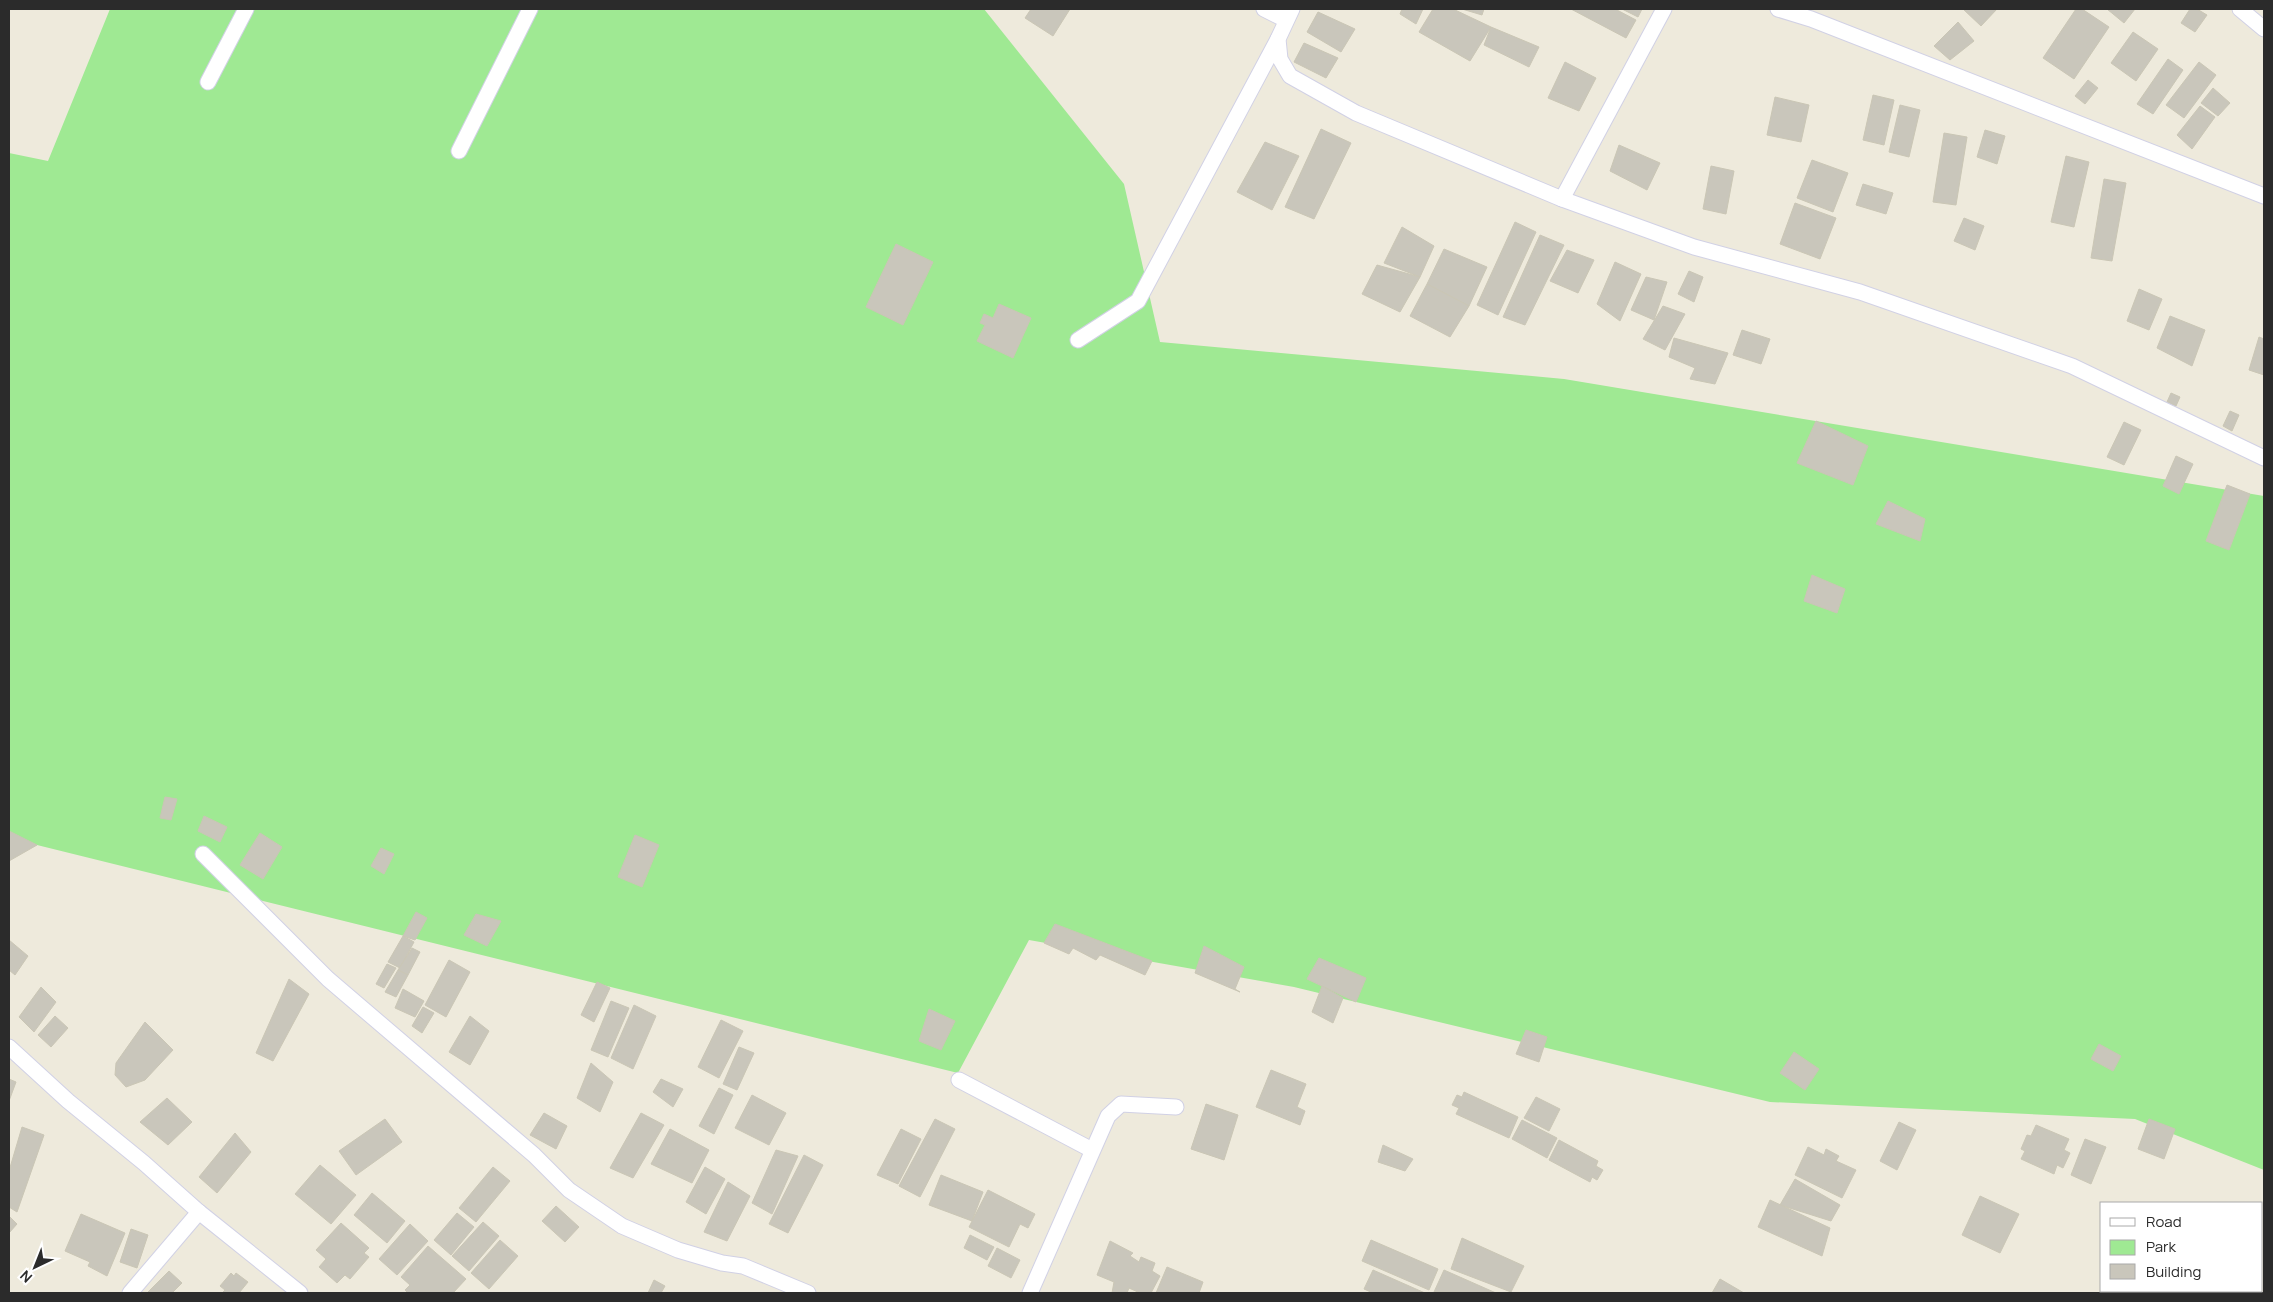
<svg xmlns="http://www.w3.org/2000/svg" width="2273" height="1302" font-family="Manrope,sans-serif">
<rect width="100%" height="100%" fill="#eeeadc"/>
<!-- green -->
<polygon fill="#9fe993" points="110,9 984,9 1124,184 1160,342 1564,379 2264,496 2264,1170 2135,1119 1770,1102 1294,987 1029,940 958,1073 37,845 9,853 9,153 48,161"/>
<!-- building -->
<g fill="#c9c6bb" stroke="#cac6b5">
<polygon points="1031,9 1070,9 1053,36 1025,18"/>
<polygon points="1402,9 1423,9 1416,24 1400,14"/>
<polygon points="1433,9 1453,9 1491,27 1470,61 1419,32"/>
<polygon points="1462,9 1484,9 1482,15"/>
<polygon points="1571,9 1615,9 1636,20 1626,38"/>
<polygon points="1622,9 1642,9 1638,17"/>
<polygon points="1963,9 1997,9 1981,26"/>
<polygon points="2076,9 2082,9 2109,27 2074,79 2043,58"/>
<polygon points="2107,9 2135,9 2124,23"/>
<polygon points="2190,9 2197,9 2207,15 2195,32 2181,23"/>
<polygon points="1318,12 1355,29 1341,52 1307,32"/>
<polygon points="1958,22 1974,41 1950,60 1934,46"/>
<polygon points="1491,27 1539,47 1529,67 1484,45"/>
<polygon points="2133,32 2158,49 2136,81 2111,63"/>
<polygon points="1304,43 1338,58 1326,78 1294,62"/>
<polygon points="2168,59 2183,70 2153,114 2137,104"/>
<polygon points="1565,62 1596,78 1579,111 1548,98"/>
<polygon points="2199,62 2216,75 2184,118 2166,105"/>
<polygon points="2088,80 2098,88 2085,104 2075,96"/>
<polygon points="2213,88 2230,103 2218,116 2201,103"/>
<polygon points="1873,95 1894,100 1884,145 1863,140"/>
<polygon points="1775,97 1809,105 1801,142 1767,135"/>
<polygon points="1900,105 1920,110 1909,157 1889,152"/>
<polygon points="2200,106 2215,117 2192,149 2177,135"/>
<polygon points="1321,129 1351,143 1314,219 1285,207"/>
<polygon points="1985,130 2005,136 1997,164 1977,157"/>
<polygon points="1944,133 1967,137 1956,205 1933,202"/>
<polygon points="1265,142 1299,156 1272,210 1237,192"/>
<polygon points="1619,145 1660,163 1647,190 1610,171"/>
<polygon points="2066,156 2089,162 2074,227 2051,222"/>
<polygon points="1812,160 1848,173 1833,212 1797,198"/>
<polygon points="1711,166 1734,171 1726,214 1703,209"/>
<polygon points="2104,179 2126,183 2112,261 2091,258"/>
<polygon points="1863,184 1893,193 1886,214 1856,205"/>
<polygon points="1795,203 1836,218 1820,259 1780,244"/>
<polygon points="1964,218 1984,226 1975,250 1954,241"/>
<polygon points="1515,222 1536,232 1498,315 1477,305"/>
<polygon points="1402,227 1434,246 1420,277 1384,263"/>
<polygon points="1540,235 1564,245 1525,325 1503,317"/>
<polygon points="896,244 933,262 903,325 866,307"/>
<polygon points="1444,249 1487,267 1469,306 1427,284"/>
<polygon points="1567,250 1594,260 1578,293 1550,281"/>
<polygon points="1615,262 1641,274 1620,321 1597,304"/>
<polygon points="1377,265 1420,277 1400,312 1362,294"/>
<polygon points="1689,271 1703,277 1694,302 1678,294"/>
<polygon points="1646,277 1667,282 1654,320 1631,310"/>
<polygon points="1427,284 1469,306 1450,337 1410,316"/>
<polygon points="2139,289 2162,299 2149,330 2127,321"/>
<polygon points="999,304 1031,318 1013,358 977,341 985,325 980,323 984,314 993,318"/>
<polygon points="1663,306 1685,314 1665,350 1643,339"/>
<polygon points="2170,316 2205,330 2192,366 2157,348"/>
<polygon points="1742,330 1770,339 1761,364 1733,355"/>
<polygon points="2259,337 2264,339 2264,375 2249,370"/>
<polygon points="1674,338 1728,353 1715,384 1690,379 1695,368 1669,357"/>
<polygon points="2171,393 2180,397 2176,406 2167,402"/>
<polygon points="2230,411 2239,415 2232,431 2223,426"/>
<polygon points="1816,421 1868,446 1853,485 1797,463"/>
<polygon points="2124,422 2141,430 2124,465 2107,457"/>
<polygon points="2176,456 2193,464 2179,494 2163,486"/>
<polygon points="2227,485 2250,494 2229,550 2206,541"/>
<polygon points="1888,501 1925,519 1920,541 1876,524"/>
<polygon points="1812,575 1845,589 1837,613 1804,601"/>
<polygon points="165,797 177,799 171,820 160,818"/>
<polygon points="204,816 227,827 220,842 198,831"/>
<polygon points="9,831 37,845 9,861"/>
<polygon points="260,833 282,847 263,879 240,865"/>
<polygon points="635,835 659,845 642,887 618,877"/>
<polygon points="381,848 394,854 384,874 371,866"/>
<polygon points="416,912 427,918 415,940 403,936"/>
<polygon points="476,914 501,921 487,946 464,935"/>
<polygon points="1055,924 1152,961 1145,975 1100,955 1096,960 1073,948 1069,954 1044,943"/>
<polygon points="403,936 414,942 400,968 388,962"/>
<polygon points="9,940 28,956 15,975 9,970"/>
<polygon points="1204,946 1244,967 1235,989 1240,992 1195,973"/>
<polygon points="412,948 420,952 408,975 398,970"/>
<polygon points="1319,958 1366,978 1356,1002 1307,979"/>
<polygon points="449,960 470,972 446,1017 425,1005"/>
<polygon points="387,964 396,968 384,988 376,984"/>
<polygon points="398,970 408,975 396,997 385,992"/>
<polygon points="289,979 309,994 273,1061 256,1053"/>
<polygon points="597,982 610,988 594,1022 581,1015"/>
<polygon points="1322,986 1343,998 1333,1023 1312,1012"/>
<polygon points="41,987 56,1002 34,1032 19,1017"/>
<polygon points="403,989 424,1001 415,1017 395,1008"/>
<polygon points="611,1001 629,1008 608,1057 591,1050"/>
<polygon points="634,1005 656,1016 633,1069 611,1058"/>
<polygon points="423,1007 434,1013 422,1033 412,1026"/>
<polygon points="929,1009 955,1021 941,1050 919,1041"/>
<polygon points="55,1016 68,1028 51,1047 38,1035"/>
<polygon points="470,1016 489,1031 470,1065 449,1052"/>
<polygon points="721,1020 743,1031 719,1078 698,1067"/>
<polygon points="145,1022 173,1050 145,1080 126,1087 115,1075 116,1063"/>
<polygon points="1526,1030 1547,1037 1539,1062 1516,1054"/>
<polygon points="2099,1044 2121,1056 2113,1071 2091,1059"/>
<polygon points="739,1047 754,1053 737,1090 723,1084"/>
<polygon points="1794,1052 1819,1069 1805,1090 1780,1073"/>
<polygon points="591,1063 613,1082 600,1112 577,1098"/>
<polygon points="1271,1070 1306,1084 1297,1107 1305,1111 1300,1125 1256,1107"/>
<polygon points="9,1079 16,1082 9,1101"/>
<polygon points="661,1079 683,1089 673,1107 653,1092"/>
<polygon points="719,1088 733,1095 714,1134 699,1126"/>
<polygon points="1464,1092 1518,1117 1509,1138 1456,1114 1459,1108 1452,1105 1457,1095 1462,1097"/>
<polygon points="752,1095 786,1113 769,1145 735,1128"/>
<polygon points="1536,1097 1560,1109 1549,1131 1524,1118"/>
<polygon points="167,1098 192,1122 168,1145 140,1122"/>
<polygon points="1206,1104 1238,1115 1224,1160 1191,1149"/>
<polygon points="544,1113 567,1126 556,1149 530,1135"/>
<polygon points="641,1113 664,1125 633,1178 610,1168"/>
<polygon points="385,1119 402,1142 356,1175 339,1151"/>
<polygon points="935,1119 955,1129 920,1197 899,1186"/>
<polygon points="2149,1119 2175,1129 2164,1159 2138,1149"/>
<polygon points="1522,1120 1557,1138 1547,1158 1512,1139"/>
<polygon points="1899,1122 1916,1130 1897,1170 1880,1161"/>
<polygon points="2036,1125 2069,1139 2064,1150 2070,1153 2063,1168 2057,1165 2054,1174 2021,1159 2025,1151 2021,1149 2027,1135 2031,1136"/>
<polygon points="22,1127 44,1135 17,1212 9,1207 9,1171"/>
<polygon points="670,1129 709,1150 692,1183 651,1164"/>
<polygon points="901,1129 921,1139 898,1184 877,1175"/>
<polygon points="235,1133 251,1152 217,1193 199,1177"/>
<polygon points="2085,1139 2106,1147 2091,1184 2071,1175"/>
<polygon points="1559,1140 1598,1161 1596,1166 1603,1170 1597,1180 1592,1177 1590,1182 1549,1160"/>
<polygon points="1383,1145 1413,1159 1405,1171 1378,1162"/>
<polygon points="1808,1147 1824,1155 1826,1149 1839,1156 1836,1161 1856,1170 1842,1198 1795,1175"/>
<polygon points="776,1150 798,1156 772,1214 752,1203"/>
<polygon points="804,1155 823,1165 788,1233 769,1224"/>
<polygon points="320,1165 356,1195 331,1224 295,1194"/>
<polygon points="493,1167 510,1181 476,1222 459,1208"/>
<polygon points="705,1167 725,1179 706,1214 686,1202"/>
<polygon points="941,1175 983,1192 972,1221 929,1205"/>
<polygon points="1795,1179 1840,1205 1831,1221 1780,1205"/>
<polygon points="728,1182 750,1196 727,1241 704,1232"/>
<polygon points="988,1190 1035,1214 1028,1228 1020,1224 1009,1247 969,1227"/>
<polygon points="372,1193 405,1221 387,1243 354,1215"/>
<polygon points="1980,1196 2019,1214 2000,1253 1962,1235"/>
<polygon points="1770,1200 1830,1228 1822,1256 1758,1227"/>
<polygon points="556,1206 579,1227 565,1242 542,1221"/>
<polygon points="457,1213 474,1227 451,1255 434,1240"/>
<polygon points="81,1214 125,1233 107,1276 88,1266 90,1262 65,1251"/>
<polygon points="9,1216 17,1224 9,1233"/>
<polygon points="483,1222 499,1236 469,1271 452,1256"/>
<polygon points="341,1223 369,1248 364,1253 369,1257 350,1279 345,1275 337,1283 319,1267 326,1259 316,1250"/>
<polygon points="410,1224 428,1241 397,1275 379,1259"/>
<polygon points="131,1229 148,1235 137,1268 120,1262"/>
<polygon points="970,1235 994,1247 987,1260 964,1248"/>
<polygon points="1462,1238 1524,1266 1511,1292 1451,1269"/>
<polygon points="500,1240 518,1256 489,1289 471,1273"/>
<polygon points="1371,1240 1438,1269 1429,1290 1362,1261"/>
<polygon points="1110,1241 1133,1253 1130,1256 1139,1262 1141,1257 1155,1263 1152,1271 1160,1276 1151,1293 1140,1293 1129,1288 1127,1293 1112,1293 1114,1282 1097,1275"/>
<polygon points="428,1246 466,1279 453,1293 408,1293 405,1290 410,1285 401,1277"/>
<polygon points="997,1248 1020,1260 1011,1278 988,1266"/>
<polygon points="1167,1267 1203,1282 1199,1293 1156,1293"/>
<polygon points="1373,1270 1425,1293 1373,1293 1364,1289"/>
<polygon points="1444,1270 1496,1293 1434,1292"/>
<polygon points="169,1271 182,1283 172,1293 147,1293"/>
<polygon points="231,1273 234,1276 236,1273 248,1282 239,1293 222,1293 225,1290 220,1286"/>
<polygon points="1720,1279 1744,1293 1712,1293"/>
<polygon points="654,1280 665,1286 661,1293 648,1293"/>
</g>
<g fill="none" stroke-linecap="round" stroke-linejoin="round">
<!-- street casing -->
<g stroke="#d1d1e5" stroke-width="17">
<g id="street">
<polyline points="1264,9 1286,20"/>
<polyline points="1292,9 1278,39 1280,59 1290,76 1356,113 1562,199 1694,247 1860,292 2072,366 2264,458"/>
<polyline points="1778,9 1811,19 2264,196"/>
<polyline points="2240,9 2264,29"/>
<polyline points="208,82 246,9"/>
<polyline points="459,151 530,9"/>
<polyline points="1562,199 1664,9"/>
<polyline points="1078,340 1138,301 1278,39"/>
<polyline points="203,854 328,979 534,1155 569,1190 622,1226 678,1250 722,1263 743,1266 808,1293"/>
<polyline points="9,1047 68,1101 144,1163 199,1212 300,1293"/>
<polyline points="959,1080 1092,1150"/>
<polyline points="2218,1291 2224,1293"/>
<polyline points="130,1293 199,1212"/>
<polyline points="1030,1293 1108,1116 1121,1104 1176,1107"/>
<polyline points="2127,1293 2129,1291"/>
</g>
</g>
<!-- street -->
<use href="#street" stroke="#fff" stroke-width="15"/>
</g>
<!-- border -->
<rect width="2273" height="1302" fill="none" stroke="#2b2b2b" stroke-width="20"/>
<!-- legend -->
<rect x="2100" y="1202" width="162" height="90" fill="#ffffff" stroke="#aaaaaa"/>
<rect x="2110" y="1218" width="25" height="8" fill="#ffffff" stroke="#aaaaaa"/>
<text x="2146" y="1227" font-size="15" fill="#2b2b2b">Road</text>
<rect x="2110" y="1240" width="25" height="15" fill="#9fe993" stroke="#aaaaaa"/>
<text x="2146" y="1252" font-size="15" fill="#2b2b2b">Park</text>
<rect x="2110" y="1264" width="25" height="15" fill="#c9c6bb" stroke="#aaaaaa"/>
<text x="2146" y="1277" font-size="15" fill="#2b2b2b">Building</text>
<!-- north arrow -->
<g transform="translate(35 1267) rotate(223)" stroke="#ffffff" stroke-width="4" paint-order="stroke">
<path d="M0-4L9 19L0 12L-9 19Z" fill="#2b2b2b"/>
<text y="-8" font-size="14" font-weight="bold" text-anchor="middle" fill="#2b2b2b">N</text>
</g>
</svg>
